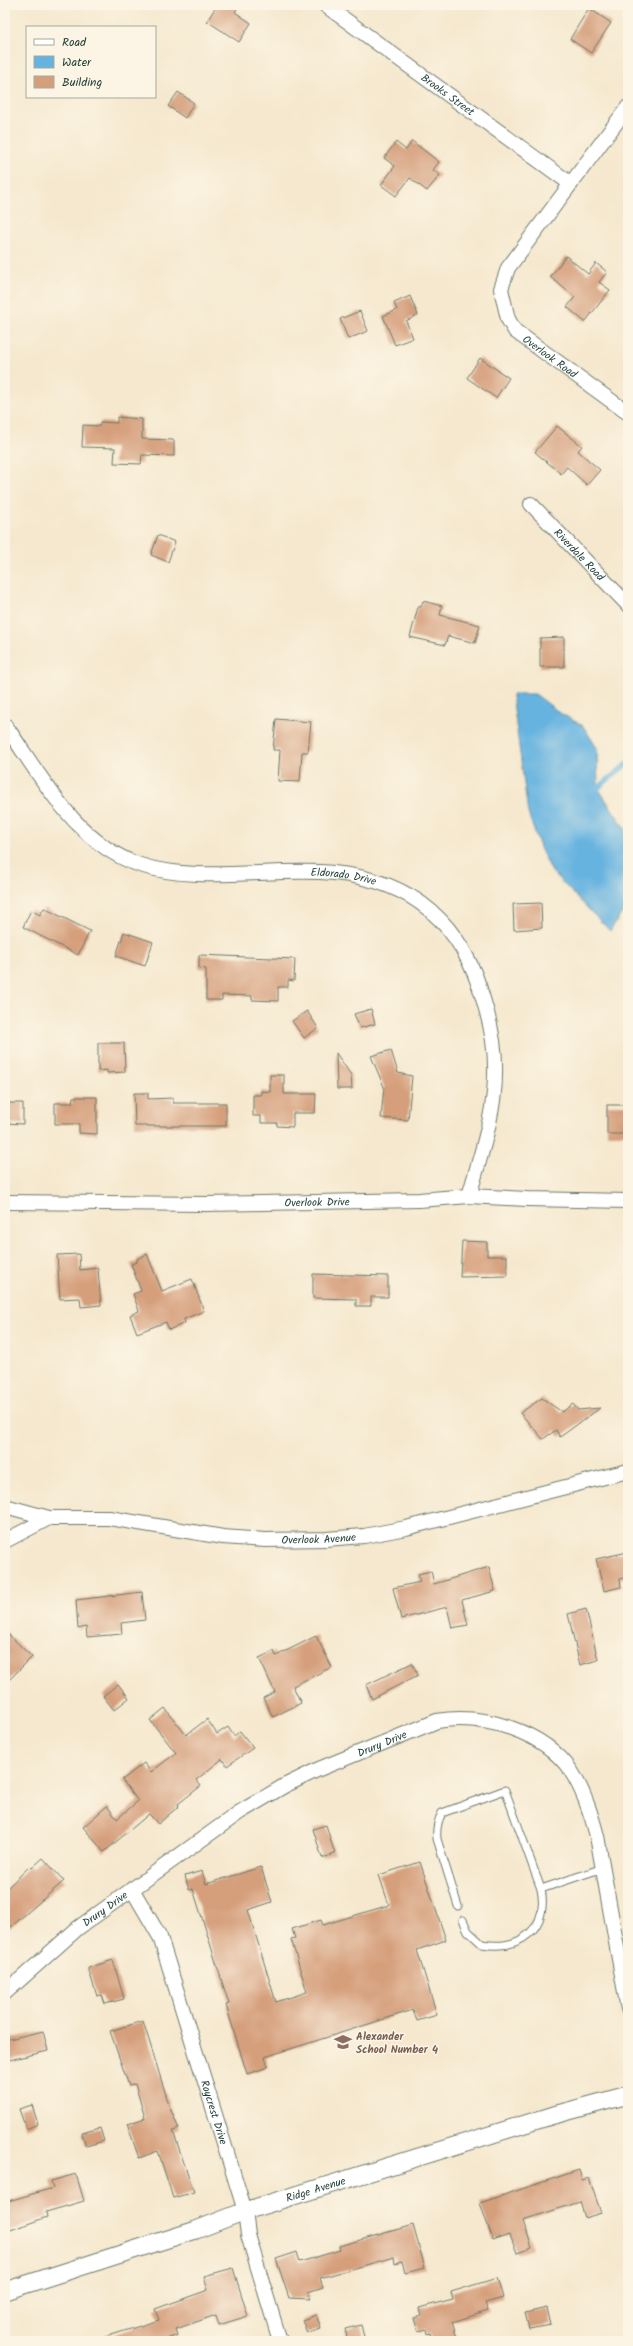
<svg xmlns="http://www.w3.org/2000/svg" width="633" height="2346" font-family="Kalam,sans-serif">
<rect width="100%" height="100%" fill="#fcf5e5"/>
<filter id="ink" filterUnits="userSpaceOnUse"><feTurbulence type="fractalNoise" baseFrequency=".025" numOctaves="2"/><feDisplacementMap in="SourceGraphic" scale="8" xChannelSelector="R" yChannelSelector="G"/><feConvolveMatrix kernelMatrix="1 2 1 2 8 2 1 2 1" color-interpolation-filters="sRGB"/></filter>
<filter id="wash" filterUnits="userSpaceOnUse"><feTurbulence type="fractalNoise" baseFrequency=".012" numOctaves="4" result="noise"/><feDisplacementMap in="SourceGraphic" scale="16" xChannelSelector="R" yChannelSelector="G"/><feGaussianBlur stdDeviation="0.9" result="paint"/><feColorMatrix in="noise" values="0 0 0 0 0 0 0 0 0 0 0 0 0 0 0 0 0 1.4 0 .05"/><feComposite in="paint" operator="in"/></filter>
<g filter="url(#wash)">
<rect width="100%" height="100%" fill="#f5e8ce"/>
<!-- water -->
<polygon fill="#66b3e0" stroke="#42788a" points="512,694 535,694 560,713 583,726 597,748 598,788 628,833 628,897 622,913 610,931 552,872 541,850 528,813"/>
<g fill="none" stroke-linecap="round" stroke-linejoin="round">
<!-- stream -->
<polyline stroke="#66b3e0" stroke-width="5" points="598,788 628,763"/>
</g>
<g id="blocks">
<!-- building -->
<g fill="#d59f7b">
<polygon points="217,5 239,5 235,12 251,23 239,42 207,21"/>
<polygon points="589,8 611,23 591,53 570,39"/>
<polygon points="178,92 194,103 185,118 168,106"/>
<polygon points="412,141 439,162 433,170 440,175 427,191 410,178 396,196 381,185 395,166 384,158 396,142 406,150"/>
<polygon points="566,256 588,274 596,263 607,272 599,282 610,290 585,322 567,307 575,297 550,277"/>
<polygon points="410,296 418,315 406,321 413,338 395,345 383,316 397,310 394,303"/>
<polygon points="360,311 368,331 348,339 340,319"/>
<polygon points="480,358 509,378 496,398 467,378"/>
<polygon points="117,417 142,419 142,439 174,440 174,456 142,455 141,464 114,463 115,448 82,447 83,425 100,426 100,422 117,423"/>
<polygon points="557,426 582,446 578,451 600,470 587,485 567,467 561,474 535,452"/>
<polygon points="158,535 175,542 168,562 151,555"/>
<polygon points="423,601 442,606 440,615 480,625 475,643 448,636 445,645 410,637 418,607 421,607"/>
<polygon points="564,637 564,667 540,667 540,638"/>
<polygon points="276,719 311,722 308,752 302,752 300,782 278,781 280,750 273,750"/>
<polygon points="541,903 542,928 514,930 513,904"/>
<polygon points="44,908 90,931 78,955 23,927 31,910 40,915"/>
<polygon points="124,932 153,942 145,966 116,956"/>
<polygon points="199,955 295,959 294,981 288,980 288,987 278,987 278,1001 252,1000 252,996 222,995 222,1000 206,1000 206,969 199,968"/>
<polygon points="371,1009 375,1024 360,1028 354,1014"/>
<polygon points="307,1011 318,1028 304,1038 292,1021"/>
<polygon points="98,1043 124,1043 125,1072 107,1073 107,1070 98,1071"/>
<polygon points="391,1050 398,1073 412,1076 408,1120 381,1118 384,1087 371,1056"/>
<polygon points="336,1053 351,1075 352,1089 337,1089"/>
<polygon points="270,1075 284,1075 284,1094 316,1094 315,1113 293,1113 293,1127 277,1126 277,1123 261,1123 261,1116 253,1116 253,1095 261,1095 261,1091 270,1092"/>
<polygon points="134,1093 148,1093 148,1099 173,1098 173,1103 226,1103 226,1126 135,1126"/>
<polygon points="73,1097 97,1097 97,1134 79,1133 79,1124 55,1124 55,1103 72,1103"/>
<polygon points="5,1103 23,1103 23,1124 5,1123"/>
<rect x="607" y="1105" width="21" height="29"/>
<polygon points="462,1241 487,1242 487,1256 507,1256 507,1276 460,1277"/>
<polygon points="79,1254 80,1270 98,1268 101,1305 81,1307 80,1298 60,1299 57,1255"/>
<polygon points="147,1254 162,1291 192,1279 204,1311 184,1319 185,1323 169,1330 166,1322 137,1333 130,1315 139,1311 133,1294 141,1291 131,1264 137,1262 137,1259"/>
<polygon points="313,1274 388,1276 388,1297 371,1297 371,1306 356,1306 356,1299 313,1298"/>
<polygon points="542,1398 562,1412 573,1404 578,1410 600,1408 560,1437 556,1430 543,1439 520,1413"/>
<polygon points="628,1552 628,1577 620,1579 621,1587 604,1591 596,1559"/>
<polygon points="489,1567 495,1591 462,1600 468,1625 452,1628 447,1607 401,1619 393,1588 420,1582 418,1574 431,1571 434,1584"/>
<polygon points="142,1592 145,1620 121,1623 122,1634 87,1637 86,1627 78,1629 76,1600"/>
<polygon points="586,1609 598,1660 580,1665 568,1614"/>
<polygon points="5,1631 32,1657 5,1684"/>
<polygon points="316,1636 332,1667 293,1686 301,1703 273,1717 263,1698 275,1692 259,1658 274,1651 276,1656"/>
<polygon points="412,1663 418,1675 372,1699 366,1685"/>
<polygon points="118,1684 129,1698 114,1710 103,1696"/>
<polygon points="165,1708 186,1735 207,1719 217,1734 228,1727 234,1736 240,1731 253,1748 227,1766 222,1759 196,1780 201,1786 178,1804 179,1806 158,1824 149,1814 104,1852 83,1827 107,1806 117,1819 138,1801 122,1780 144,1763 151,1772 176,1753 150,1720"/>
<polygon points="326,1825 335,1854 322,1858 313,1829"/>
<polygon points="43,1858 64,1881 5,1932 5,1890 30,1866 32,1868"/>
<polygon points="420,1862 446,1940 417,1950 437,2015 417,2021 413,2010 265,2057 268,2067 247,2074 226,2005 229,2004 193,1889 189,1890 185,1876 202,1871 206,1884 261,1867 272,1902 248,1910 276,2002 307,1992 291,1939 295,1938 292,1929 321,1920 323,1925 389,1905 379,1875"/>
<polygon points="113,1960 124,1999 105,2004 102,1995 97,1996 88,1968"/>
<polygon points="143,2021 170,2108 179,2129 173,2131 194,2192 173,2198 158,2151 139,2158 127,2124 145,2118 135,2084 129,2086 110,2031"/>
<polygon points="43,2031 48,2051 5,2061 5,2040"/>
<polygon points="32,2105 38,2124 26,2129 19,2109"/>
<polygon points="100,2128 104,2141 86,2146 82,2133"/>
<polygon points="579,2170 582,2180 589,2178 601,2213 585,2218 580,2202 523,2220 532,2248 517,2253 510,2234 493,2240 480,2203"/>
<polygon points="76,2174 84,2201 46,2212 47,2217 5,2232 5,2202 53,2188 51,2181"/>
<polygon points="413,2225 425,2268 405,2273 402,2261 395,2263 394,2257 320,2278 323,2287 308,2292 310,2299 289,2298 276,2259 297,2252 300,2262 340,2250 339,2246"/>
<polygon points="233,2268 248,2316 219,2325 216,2315 176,2329 178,2335 161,2341 102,2341 102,2338 159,2320 155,2309 208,2290 204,2276"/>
<polygon points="497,2278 503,2298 485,2303 488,2311 452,2322 458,2341 432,2341 430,2333 427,2334 426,2329 418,2332 414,2318 421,2316 419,2308 453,2299 451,2292"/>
<polygon points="547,2308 551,2325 529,2329 525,2313"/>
<polygon points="316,2315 321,2328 307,2333 302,2320"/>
<polygon points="361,2325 365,2341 348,2341 345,2329"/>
</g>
</g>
</g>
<g filter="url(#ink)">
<use href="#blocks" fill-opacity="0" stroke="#6a796a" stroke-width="1"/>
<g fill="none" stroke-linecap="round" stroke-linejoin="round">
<!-- service casing -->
<g stroke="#6a796a" stroke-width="9">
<g id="service">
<path d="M458,1906L437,1839C436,1829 437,1822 442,1813L505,1790L541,1889L603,1868"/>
<path d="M463,1920L468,1931L482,1944C521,1951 549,1928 541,1889"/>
</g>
</g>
<!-- minor casing -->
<g stroke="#6a796a" stroke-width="16">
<g id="minor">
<path id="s1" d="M325,5L571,184"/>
<path id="s2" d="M628,107L508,268L501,289L508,319L515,331L628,413"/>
<path id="s3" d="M531,504L628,605"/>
<path id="s4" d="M5,725C42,777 76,844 140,865C198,884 273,867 334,873C414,881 463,924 484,1002C491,1025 496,1049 495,1074C495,1114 480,1157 469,1196"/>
<path id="s5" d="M5,1202L206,1204L419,1200L469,1196L527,1199L628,1201"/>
<path id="s6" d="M5,1506L49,1518H109L223,1537L265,1540L326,1539L364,1536L406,1528L628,1471"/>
<polyline points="5,1541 49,1518"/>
<path id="s7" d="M132,1889L160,1937L245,2211L248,2235L280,2341"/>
<path id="s8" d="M5,1993L78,1928L240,1812L284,1786L319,1769L437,1721C482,1713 544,1731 571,1771C584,1791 591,1813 597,1836L628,2009"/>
</g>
</g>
<!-- tertiary casing -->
<g stroke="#6a796a" stroke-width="19">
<g id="tertiary">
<path id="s9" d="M5,2291L196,2230L245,2211L554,2115L628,2095"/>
</g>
</g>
<!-- service -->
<use href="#service" stroke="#fff" stroke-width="7"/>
<!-- minor -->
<use href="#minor" stroke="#fff" stroke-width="14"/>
<!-- tertiary -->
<use href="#tertiary" stroke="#fff" stroke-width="17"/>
</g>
</g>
<!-- icons -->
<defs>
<g id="school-bare" transform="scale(1.38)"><path d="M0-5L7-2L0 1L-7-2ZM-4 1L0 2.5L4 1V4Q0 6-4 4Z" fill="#8d6e63" stroke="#fcf5e5" stroke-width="2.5" paint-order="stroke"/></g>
</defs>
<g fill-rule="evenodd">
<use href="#school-bare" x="343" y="2042"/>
</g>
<g text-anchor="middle" stroke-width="3" stroke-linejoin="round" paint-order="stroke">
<!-- street labels -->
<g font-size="11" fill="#1f3d34" stroke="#fcf5e5">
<text dy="4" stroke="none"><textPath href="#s1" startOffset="152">Brooks Street</textPath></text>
<text dy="4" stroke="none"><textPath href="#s2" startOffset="311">Overlook Road</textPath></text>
<text dy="4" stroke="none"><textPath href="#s3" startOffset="70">Riverdale Road</textPath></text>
<text dy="4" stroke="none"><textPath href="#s4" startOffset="403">Eldorado Drive</textPath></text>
<text dy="4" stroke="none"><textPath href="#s5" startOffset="312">Overlook Drive</textPath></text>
<text dy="4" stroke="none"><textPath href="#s6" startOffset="317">Overlook Avenue</textPath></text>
<text dy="4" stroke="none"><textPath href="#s8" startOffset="455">Drury Drive</textPath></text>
<text dy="4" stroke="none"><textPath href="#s8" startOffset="131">Drury Drive</textPath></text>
<text dy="4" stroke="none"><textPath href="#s7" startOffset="239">Roycrest Drive</textPath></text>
<text dy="4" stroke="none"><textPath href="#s9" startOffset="327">Ridge Avenue</textPath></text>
</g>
<!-- education labels -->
<g font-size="11" font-weight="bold" fill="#785e54" stroke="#fcf5e5" text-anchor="start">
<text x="356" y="2040">Alexander<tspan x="356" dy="13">School Number 4</tspan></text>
</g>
</g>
<!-- margin -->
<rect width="633" height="2346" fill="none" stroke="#fcf5e5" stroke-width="20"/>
<!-- legend -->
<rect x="26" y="26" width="130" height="72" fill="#fcf5e5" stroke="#a4ab9e"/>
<rect x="34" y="39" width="20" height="6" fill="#ffffff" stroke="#a4ab9e"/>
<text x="62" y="46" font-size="12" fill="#1f3d34">Road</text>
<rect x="34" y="56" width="20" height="12" fill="#66b3e0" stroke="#a4ab9e"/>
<text x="62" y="66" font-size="12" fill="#1f3d34">Water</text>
<rect x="34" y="76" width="20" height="12" fill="#d59f7b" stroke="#a4ab9e"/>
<text x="62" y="86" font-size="12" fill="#1f3d34">Building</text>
</svg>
